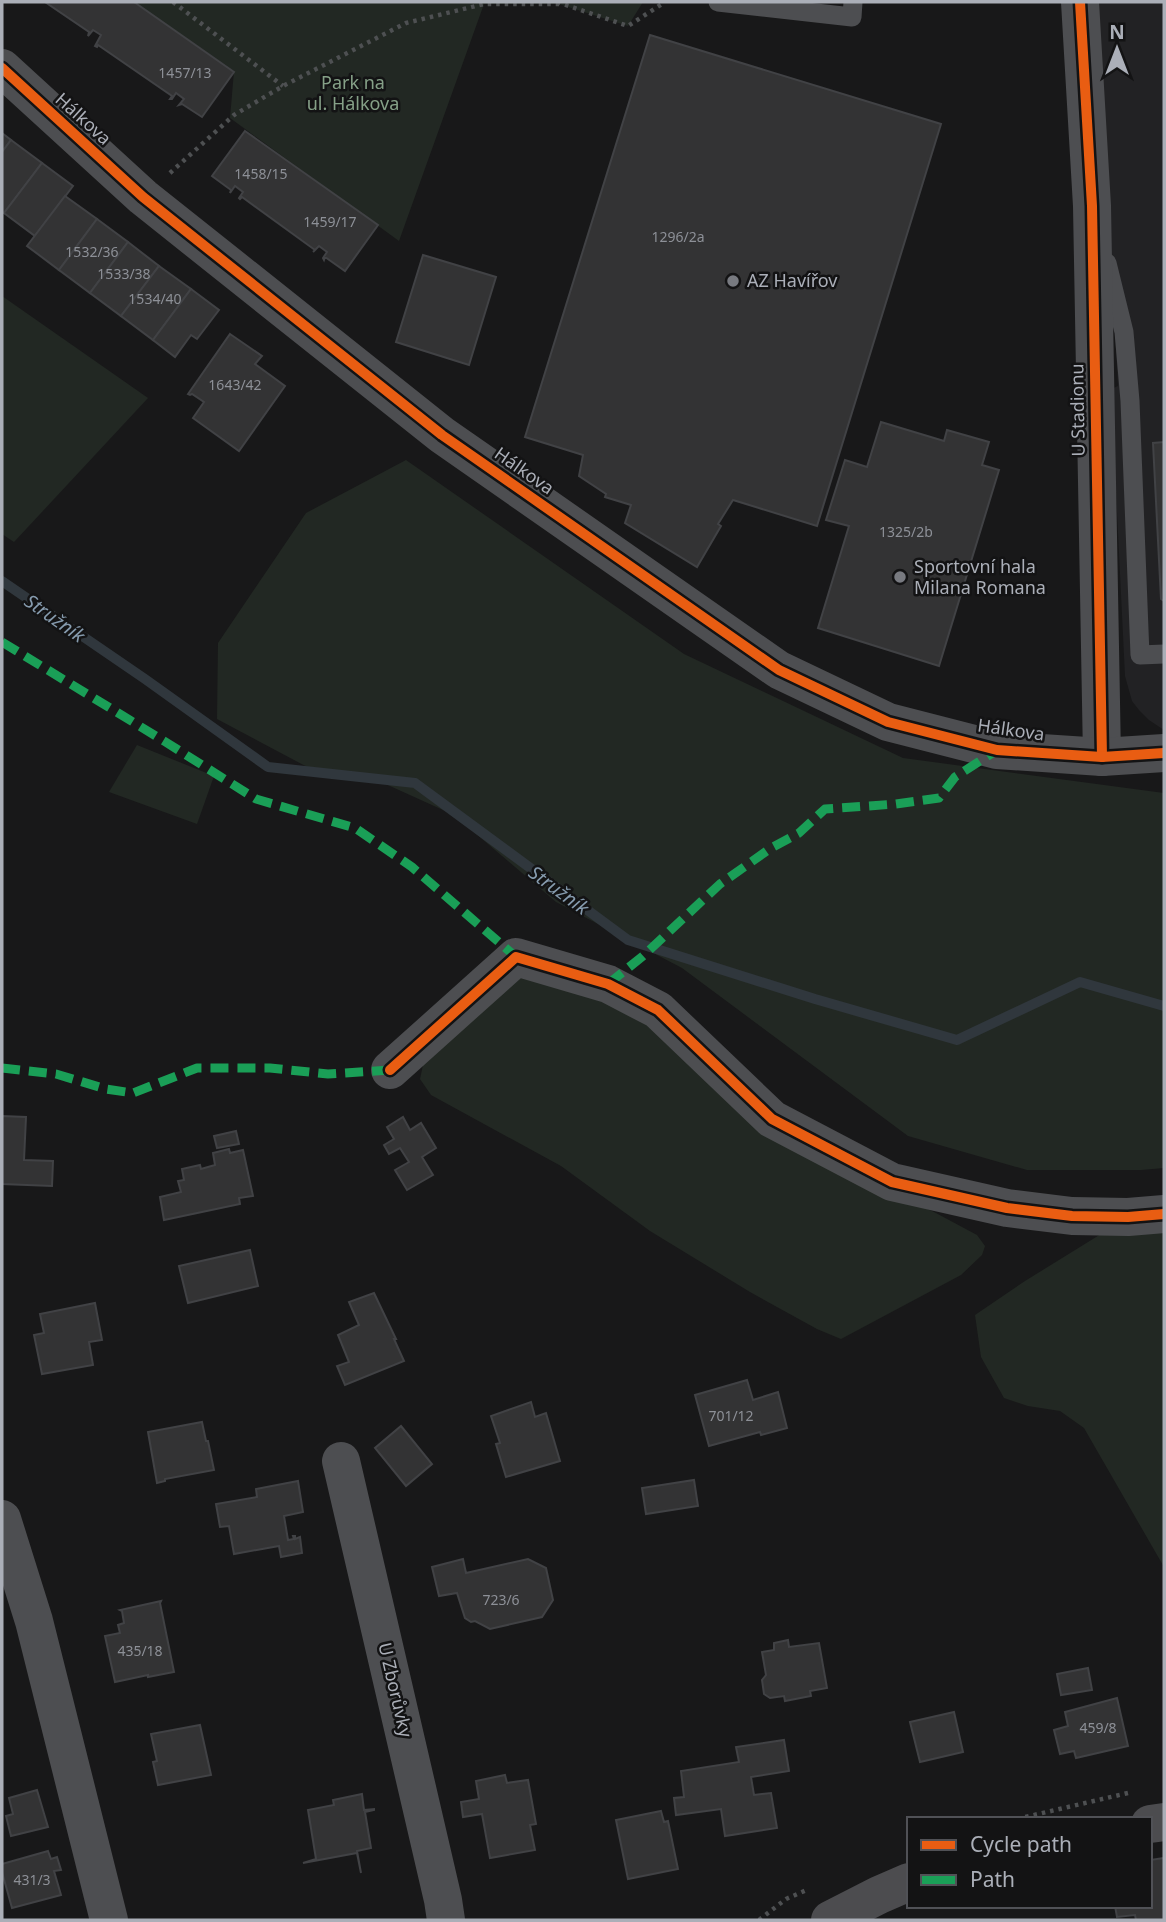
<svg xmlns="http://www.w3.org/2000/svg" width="1166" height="1922" font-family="'Noto Sans',sans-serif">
<rect width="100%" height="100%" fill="#181819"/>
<!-- built -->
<polygon fill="#222224" points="1097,2 1164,2 1164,730 1149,720 1139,710 1132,701 1125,676 1111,389 1118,386"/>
<!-- green -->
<g fill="#222823">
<polygon points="134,2 643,2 628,26 559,4 484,4 399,241 230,118 234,71"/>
<polygon points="2,296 148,398 14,542 2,534"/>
<polygon points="406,460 684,654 903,758 1164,793 1164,1168 1141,1170 1027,1170 908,1136 682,968 556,902 454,815 379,781 311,769 217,719 218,643 306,513"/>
<polygon points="137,745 214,776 197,824 109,792"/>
<polygon points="536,971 635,1015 853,1176 934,1212 977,1235 985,1246 982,1255 961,1275 841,1339 817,1329 750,1292 650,1231 561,1166 431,1095 420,1079 423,1065 517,979"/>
<polygon points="1164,1226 1164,1567 1084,1428 1060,1411 1028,1406 1004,1398 981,1357 975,1315 1025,1281 1101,1234"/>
</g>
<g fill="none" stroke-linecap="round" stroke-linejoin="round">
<!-- stream -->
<polyline stroke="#30373d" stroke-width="10" points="2,581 145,679 268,767 415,783 628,940 815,999 957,1040 1080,982 1164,1006"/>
</g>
<!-- building -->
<g fill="#333334" stroke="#414245" stroke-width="2">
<polygon points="45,2 134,2 234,72 202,117 182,104 179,105 184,99 176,93 172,99 170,99 172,96 98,45 97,47 95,46 101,35 93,30 88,36 89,32"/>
<polygon points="650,35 941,124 817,526 733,500 718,524 721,526 697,567 625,523 631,505 605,497 606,494 579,476 583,455 525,437"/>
<polygon points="245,131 378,225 345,271 325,257 324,260 323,258 327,252 319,246 313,252 315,250 242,197 240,199 239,198 243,192 235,186 230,193 231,190 212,176"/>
<polygon points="2,133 11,140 2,152"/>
<polygon points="11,140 42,163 4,213 2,212 2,152"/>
<polygon points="42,163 73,186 35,236 4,213"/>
<polygon points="65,196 97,219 59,270 27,246"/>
<polygon points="97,219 128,242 90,293 59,270"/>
<polygon points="128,242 159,266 121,316 90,293"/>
<polygon points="423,255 496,277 469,365 396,342"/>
<polygon points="159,266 191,289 153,340 121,316"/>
<polygon points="191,289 219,310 197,339 191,335 175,357 153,340"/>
<polygon points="230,334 262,356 255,364 285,386 239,451 193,418 204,402 192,394 190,395 188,394"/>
<polygon points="881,422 944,441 947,430 989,442 982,465 999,470 939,666 818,628 849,526 826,520 845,460 867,467"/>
<polygon points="1164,442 1164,601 1161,599 1153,443"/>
<polygon points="2,1116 26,1117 24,1160 53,1161 52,1186 2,1184"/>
<polygon points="403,1117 410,1130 421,1123 436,1148 422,1157 433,1175 407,1190 395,1170 409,1162 400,1148 389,1154 384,1145 394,1139 387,1127"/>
<polygon points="236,1131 239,1144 217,1148 214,1136"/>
<polygon points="229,1149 230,1153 243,1150 253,1196 239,1198 240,1204 164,1220 160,1197 181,1192 178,1181 184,1180 182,1169 200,1165 201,1169 215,1165 213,1153"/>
<polygon points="250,1250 258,1286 188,1303 179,1266"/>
<polygon points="374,1293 396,1339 394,1339 404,1361 345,1385 337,1366 349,1362 338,1335 359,1325 349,1302"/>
<polygon points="95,1303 102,1340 89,1342 93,1365 42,1374 34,1335 44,1333 40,1314"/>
<polygon points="747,1380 753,1400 778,1392 787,1428 761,1435 760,1432 709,1446 695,1395"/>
<polygon points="531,1402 535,1417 546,1413 560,1461 506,1477 496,1444 500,1443 491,1416"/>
<polygon points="202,1422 206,1441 208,1441 214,1470 165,1479 165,1481 157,1483 148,1432"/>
<polygon points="401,1426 432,1464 406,1486 375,1448"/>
<polygon points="694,1480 698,1506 646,1514 642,1488"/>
<polygon points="298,1481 303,1512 284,1516 288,1540 294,1539 293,1536 295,1536 295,1539 300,1537 302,1553 281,1557 279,1546 234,1554 229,1526 220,1527 216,1504 257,1497 256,1489"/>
<polygon points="463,1559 466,1573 528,1559 546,1568 553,1600 542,1617 490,1629 475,1621 471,1622 465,1618 457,1593 439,1596 432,1567"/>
<polygon points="161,1601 160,1603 174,1672 148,1677 148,1675 115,1682 105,1636 120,1633 118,1625 124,1623 122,1611 120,1610"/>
<polygon points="788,1640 789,1647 819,1643 827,1688 810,1691 811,1696 785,1701 784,1696 770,1698 764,1694 762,1680 766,1675 762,1652 774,1650 774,1643"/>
<polygon points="1088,1668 1092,1690 1061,1695 1057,1674"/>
<polygon points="1117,1698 1128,1746 1076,1758 1074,1751 1060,1754 1054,1730 1068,1726 1065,1712"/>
<polygon points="954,1712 963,1752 920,1762 910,1722"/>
<polygon points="200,1725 211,1775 158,1785 153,1762 157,1761 151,1734"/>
<polygon points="784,1740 789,1771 751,1777 754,1795 771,1793 777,1828 725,1836 721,1809 676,1815 674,1798 684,1797 681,1771 739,1762 736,1747"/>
<polygon points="505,1775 507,1783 528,1780 536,1824 530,1825 535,1850 490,1858 482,1814 463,1817 461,1802 479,1799 476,1781"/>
<polygon points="37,1790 48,1827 11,1836 6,1816 13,1814 9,1798"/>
<polygon points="362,1794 364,1810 374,1809 374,1810 365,1812 371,1848 357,1851 361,1873 357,1853 303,1863 316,1859 308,1810 334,1805 333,1800"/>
<polygon points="661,1811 664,1822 668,1821 678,1869 628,1879 616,1820"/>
<polygon points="48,1851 51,1859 57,1857 61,1870 54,1871 61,1895 12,1908 2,1872 2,1864"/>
<polygon points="1164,1858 1164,1920 1136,1920 1135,1915 1117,1917 1115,1906 1150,1906 1150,1860"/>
</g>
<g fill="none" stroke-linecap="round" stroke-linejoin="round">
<!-- path -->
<g stroke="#4e5052" stroke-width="4.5" stroke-dasharray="3.5 5" stroke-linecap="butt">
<polyline points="173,2 283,86"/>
<polyline points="557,2 628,26 665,2"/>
<polyline points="170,173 234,115 283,86 406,23 484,4 559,4"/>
<polyline points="1017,1819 1132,1792"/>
<polyline points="759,1920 786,1899 809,1889"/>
</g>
<!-- lane -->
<g stroke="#4d4e51" stroke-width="19">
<polyline points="718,2 852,17 853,2"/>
<polyline points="1107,263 1124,332 1130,401 1140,655 1164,654"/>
</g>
<!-- street -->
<g stroke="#4d4e51" stroke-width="38">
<polyline points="1080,2 1092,206 1102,757"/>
<polyline points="2,68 143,197 442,435 779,670 888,722 997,750 1102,757 1164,753"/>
<polyline points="390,1070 516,957 608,984 658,1010 772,1119 892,1182 1007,1208 1072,1216 1128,1217 1164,1214"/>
<polyline points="341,1461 443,1900 446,1920"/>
<polyline points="2,1519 34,1621 109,1920"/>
</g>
<!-- secondary -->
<g stroke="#4c4c4f" stroke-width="38">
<polyline points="1150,1824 1164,1822"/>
<polyline points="830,1920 879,1895 909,1882"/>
</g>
<!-- quiet -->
<g stroke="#1a9f57" stroke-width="9" stroke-dasharray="18 9" stroke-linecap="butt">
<polyline points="2,642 164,741 256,799 355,828 412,867 516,957"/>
<polyline points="608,984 643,956 720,884 771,848 799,833 825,809 896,804 939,798 955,777 997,750"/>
<polyline points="2,1068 56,1074 106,1089 133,1093 197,1068 270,1068 328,1074 390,1070"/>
</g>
<!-- cycleway casing -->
<g stroke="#131314" stroke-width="15">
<g id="cycleway">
<polyline points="1080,2 1092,206 1102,757"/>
<polyline points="2,68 143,197 442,435 779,670 888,722 997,750 1102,757 1164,753"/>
<polyline points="390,1070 516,957 608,984 658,1010 772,1119 892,1182 1007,1208 1072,1216 1128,1217 1164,1214"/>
</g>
</g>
<!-- cycleway -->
<use href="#cycleway" stroke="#e95d12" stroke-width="10"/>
</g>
<!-- markers -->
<g fill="#787a80" stroke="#131314" stroke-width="2.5">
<circle cx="733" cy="281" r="7"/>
<circle cx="900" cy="577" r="7"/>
</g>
<g text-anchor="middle" stroke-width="5" stroke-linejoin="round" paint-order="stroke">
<!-- number labels -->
<g font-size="14" fill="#8d9097">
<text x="185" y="78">1457/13</text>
<text x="261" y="179">1458/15</text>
<text x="330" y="227">1459/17</text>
<text x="678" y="242">1296/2a</text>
<text x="92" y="257">1532/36</text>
<text x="124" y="279">1533/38</text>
<text x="155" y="304">1534/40</text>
<text x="235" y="390">1643/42</text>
<text x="906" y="537">1325/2b</text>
<text x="731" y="1421">701/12</text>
<text x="501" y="1605">723/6</text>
<text x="140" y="1656">435/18</text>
<text x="1098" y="1733">459/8</text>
<text x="32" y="1885">431/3</text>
</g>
<!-- park labels -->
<g font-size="18" fill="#85a087" stroke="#131314">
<text x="353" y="89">Park na<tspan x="353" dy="21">ul. Hálkova</tspan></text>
</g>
<!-- street labels -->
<g font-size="18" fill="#abafb8" stroke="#131314">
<text transform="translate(83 119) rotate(42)" y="6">Hálkova</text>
<text transform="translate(1078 410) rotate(-91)" y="6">U Stadionu</text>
<text transform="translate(524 471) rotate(35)" y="6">Hálkova</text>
<text transform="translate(1011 730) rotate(8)" y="6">Hálkova</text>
<text transform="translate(395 1690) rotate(77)" y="6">U Zborůvky</text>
</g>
<!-- poi labels -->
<g font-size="18" fill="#abafb8" stroke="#131314" text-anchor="start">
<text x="747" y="287">AZ Havířov</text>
<text x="914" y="573">Sportovní hala<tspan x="914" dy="21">Milana Romana</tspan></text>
</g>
<!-- water labels -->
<g font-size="19" font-style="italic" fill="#869bae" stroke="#131314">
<text transform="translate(55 618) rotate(35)" y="7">Stružník</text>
<text transform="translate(559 890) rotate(36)" y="7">Stružník</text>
</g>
</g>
<!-- border -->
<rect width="1166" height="1922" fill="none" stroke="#abafb8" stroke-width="7"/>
<!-- legend -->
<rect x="907" y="1817" width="245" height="91" fill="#131314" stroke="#505156" stroke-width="2"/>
<rect x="921" y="1840" width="35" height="10" fill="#e95d12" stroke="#505156" stroke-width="2"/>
<text x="970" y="1852" font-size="21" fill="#abafb8">Cycle path</text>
<rect x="921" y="1875" width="35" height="10" fill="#1a9f57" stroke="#505156" stroke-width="2"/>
<text x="970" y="1887" font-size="21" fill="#abafb8">Path</text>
<!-- north arrow -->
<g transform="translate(1117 49)" stroke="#131314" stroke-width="5" paint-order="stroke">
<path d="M0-5L12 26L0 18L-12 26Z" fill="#abafb8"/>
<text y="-10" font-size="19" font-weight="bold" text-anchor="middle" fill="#abafb8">N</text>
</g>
</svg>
